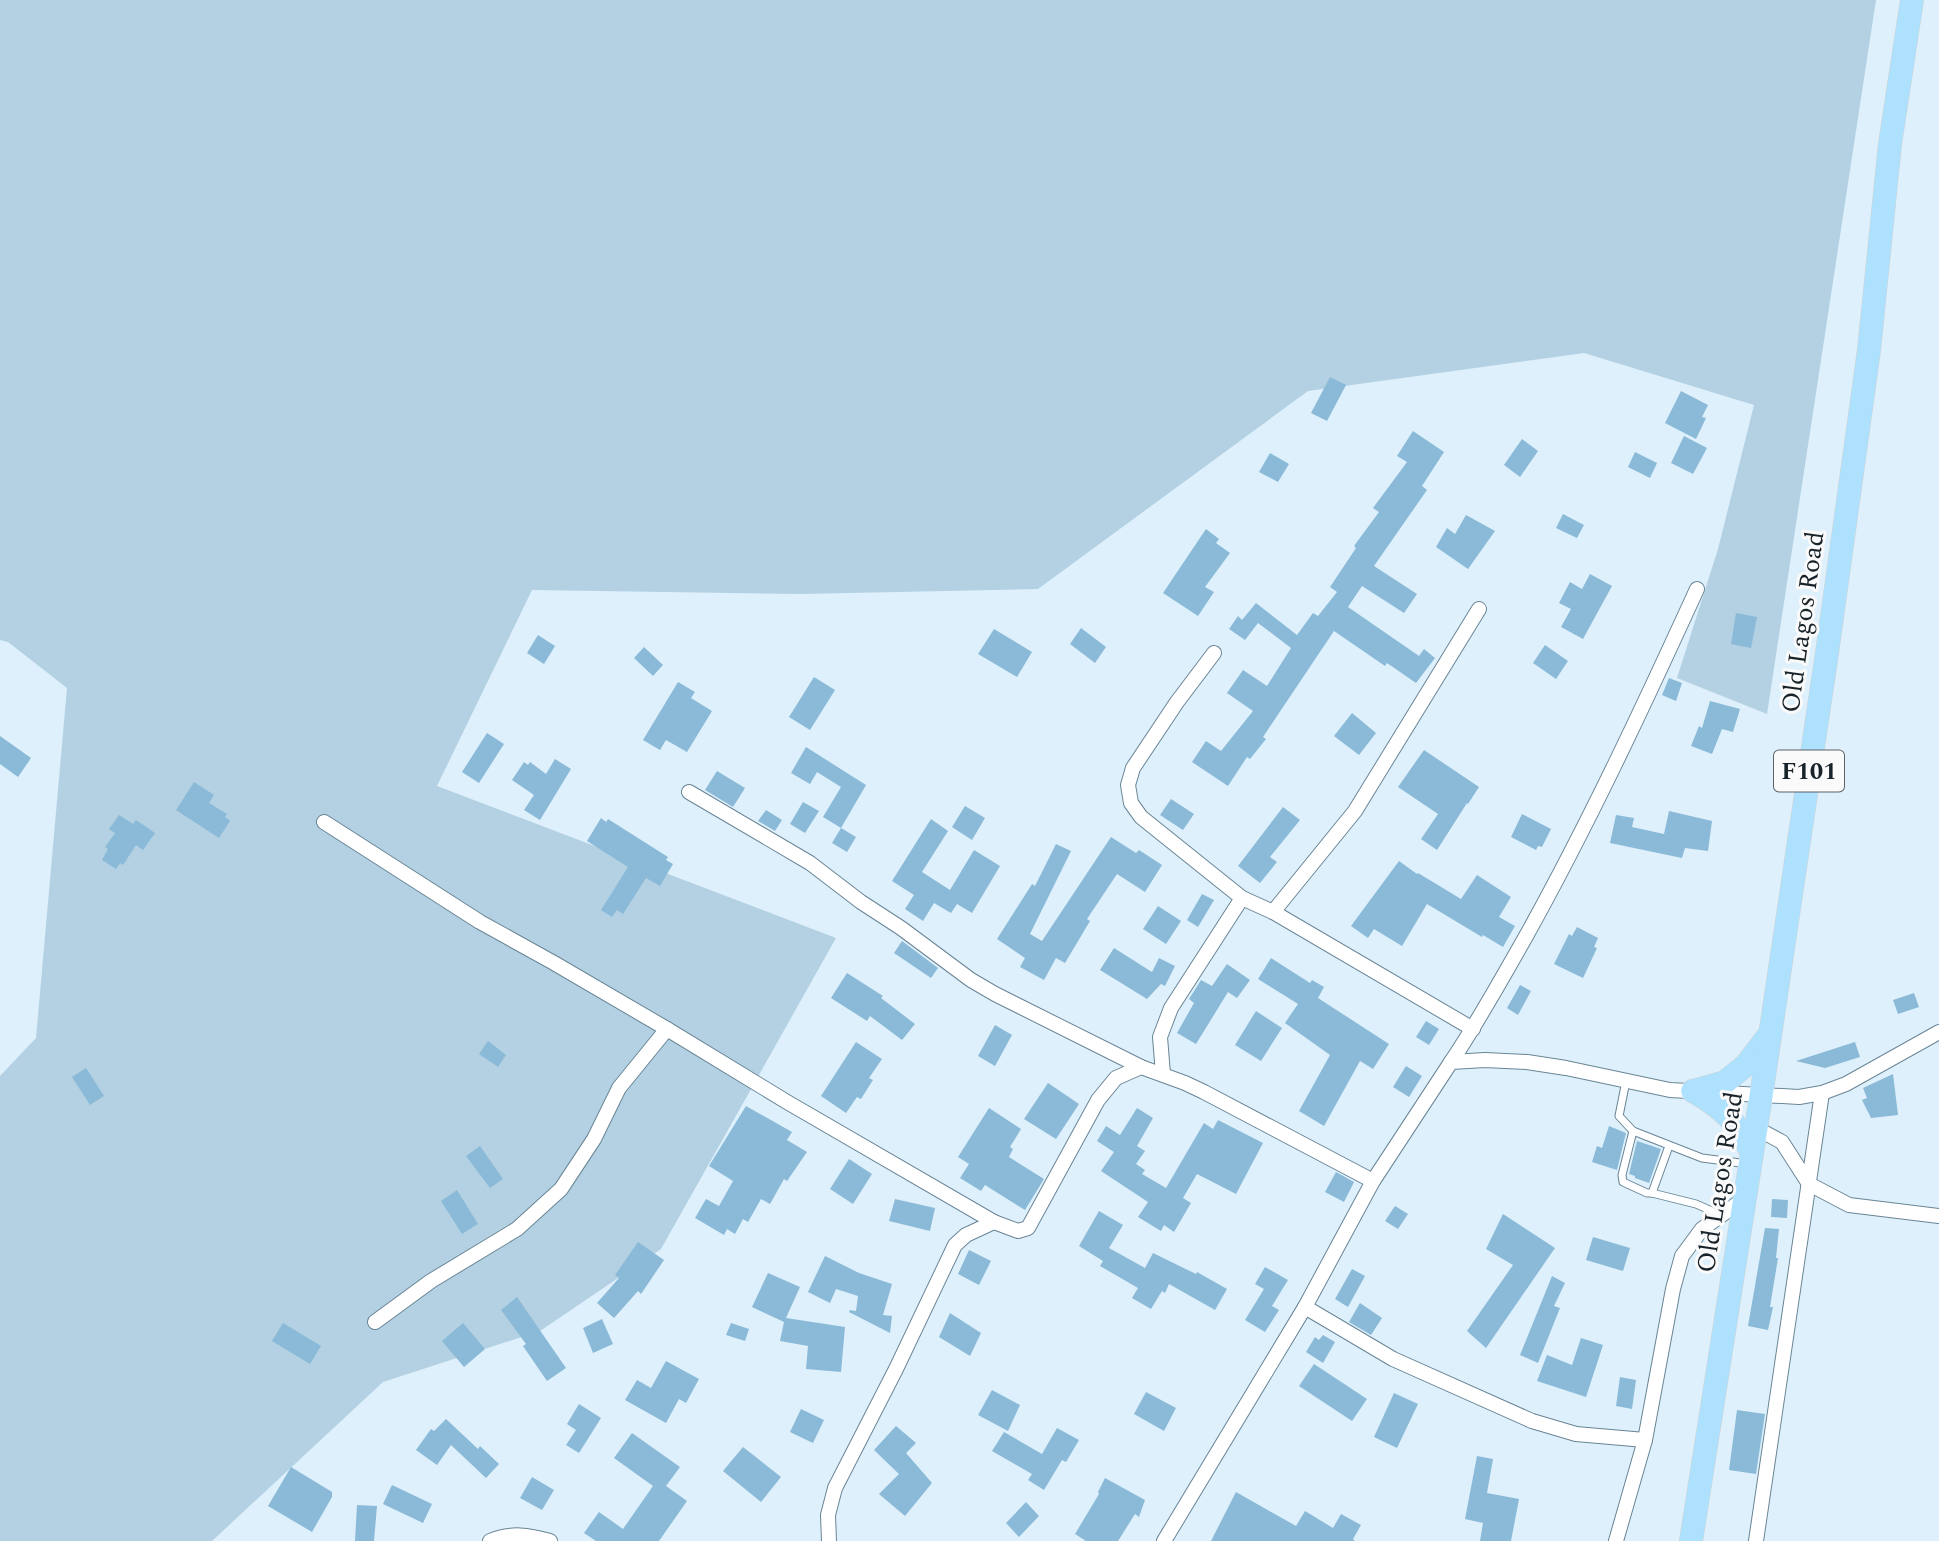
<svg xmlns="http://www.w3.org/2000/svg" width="1939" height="1541" font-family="Spectral,serif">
<rect width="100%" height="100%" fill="#def0fc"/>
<!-- green -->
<polygon fill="#b3d1e2" points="0,0 1876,0 1767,714 1677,678 1718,549 1754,405 1584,353 1308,391 1038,589 801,594 532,590 437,786 836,938 661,1249 540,1331 383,1382 212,1541 0,1541 0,1076 36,1038 67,688 8,642 0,640"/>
<!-- building -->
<g fill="#8abad7">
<polygon points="1330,377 1346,385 1327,421 1311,413"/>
<polygon points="1681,391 1708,405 1702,417 1706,418 1696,439 1665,423"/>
<polygon points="1413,431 1444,452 1422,486 1427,490 1374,566 1417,594 1404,613 1362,586 1348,607 1419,656 1424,649 1435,658 1416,683 1387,663 1385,666 1334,631 1263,737 1266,739 1250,759 1247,757 1228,786 1192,762 1206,741 1221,751 1253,711 1227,693 1243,670 1267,686 1291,648 1258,623 1245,640 1229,629 1238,616 1242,620 1256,603 1297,635 1313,613 1318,616 1337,592 1330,587 1356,548 1354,546 1379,512 1373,508 1407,462 1397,456"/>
<polygon points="1684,436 1707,448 1693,474 1671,463"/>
<polygon points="1522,439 1538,451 1520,477 1504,465"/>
<polygon points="1635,452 1657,463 1650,478 1628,467"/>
<polygon points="1270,453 1289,464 1278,482 1259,472"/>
<polygon points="1563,514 1584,525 1577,538 1556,528"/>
<polygon points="1466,515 1495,531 1468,569 1436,547 1447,528 1455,534"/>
<polygon points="1206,529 1219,539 1216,543 1230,553 1205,587 1214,592 1198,616 1163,593"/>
<polygon points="1590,574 1612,586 1583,639 1561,627 1571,609 1559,603 1570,582 1582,589"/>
<polygon points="1736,613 1757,617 1751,648 1731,644"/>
<polygon points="1081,628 1106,647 1095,663 1070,644"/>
<polygon points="994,629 1032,652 1017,677 978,654"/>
<polygon points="538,635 555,646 544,664 527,653"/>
<polygon points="1545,645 1568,661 1556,679 1533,663"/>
<polygon points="644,647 663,665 653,676 634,658"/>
<polygon points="814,677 835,690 810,730 789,717"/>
<polygon points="1669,678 1682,683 1676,701 1662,695"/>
<polygon points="678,682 695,692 691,698 712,711 687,752 666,740 660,750 643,740"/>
<polygon points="1710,701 1740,709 1733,732 1722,729 1712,754 1691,746 1699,726 1702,728"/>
<polygon points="1352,713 1376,733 1359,755 1334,736"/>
<polygon points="487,733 504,744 479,783 462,772"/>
<polygon points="0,736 31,758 18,777 0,764"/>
<polygon points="806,747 866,785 841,828 823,817 841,787 817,772 810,784 791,773"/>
<polygon points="1424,750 1479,787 1468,804 1467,803 1437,850 1421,839 1438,814 1398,787"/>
<polygon points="555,759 571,769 540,820 524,810 534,795 512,780 524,762 528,765 530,762 546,774"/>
<polygon points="717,771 745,788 733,807 705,790"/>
<polygon points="194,782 214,795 209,803 227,814 225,817 230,821 219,838 176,810"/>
<polygon points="1171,799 1194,814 1183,830 1160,815"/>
<polygon points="803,802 819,811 805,833 790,824"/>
<polygon points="965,806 985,818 972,840 952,827"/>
<polygon points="1283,807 1300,820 1270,857 1277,862 1260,883 1238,866"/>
<polygon points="766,810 782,820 775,831 758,821"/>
<polygon points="1669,811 1712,821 1708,851 1685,848 1682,858 1610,843 1616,815 1634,818 1632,827 1664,834"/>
<polygon points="1522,814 1551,829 1542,847 1538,846 1536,850 1511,837"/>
<polygon points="119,815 133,824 136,820 155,833 143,850 136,845 123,865 120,863 116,869 102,860 108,849 105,847 115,833 109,829"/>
<polygon points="601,818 606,822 608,819 668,857 666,860 673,864 660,886 646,878 623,914 617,910 612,917 601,910 628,867 587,841"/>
<polygon points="931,819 948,831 922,872 950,890 974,850 1000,866 972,913 957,904 951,913 934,903 923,921 905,909 914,895 892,881"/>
<polygon points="841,828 856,837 847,852 832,843"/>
<polygon points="1111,837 1136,853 1139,850 1162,865 1145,892 1117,874 1087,919 1090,921 1065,963 1056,958 1044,980 1020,967 1025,958 997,939 1032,884 1035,886 1056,844 1071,851 1030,934 1042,941"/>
<polygon points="1399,861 1417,874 1418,873 1461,899 1477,875 1511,897 1499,917 1515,926 1503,947 1483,935 1482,937 1427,904 1402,946 1374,929 1368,938 1351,926"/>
<polygon points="1202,894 1214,900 1198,927 1187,920"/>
<polygon points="1158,906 1181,921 1166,944 1143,929"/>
<polygon points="1577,927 1598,938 1594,947 1597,948 1583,978 1554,964 1569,934 1572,936"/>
<polygon points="902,941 938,968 931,978 894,953"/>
<polygon points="1114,948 1152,972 1159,958 1175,966 1165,986 1161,984 1147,999 1100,970"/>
<polygon points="1271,958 1310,983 1312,980 1324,987 1318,998 1389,1044 1373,1069 1360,1061 1324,1126 1299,1111 1330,1055 1285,1023 1298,1004 1258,979"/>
<polygon points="1227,964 1250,980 1237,998 1228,992 1196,1044 1177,1033 1194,1003 1189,999 1201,980 1212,986"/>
<polygon points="847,973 883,996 881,998 915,1024 902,1040 870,1016 867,1021 831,998"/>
<polygon points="1520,985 1531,991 1518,1015 1507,1008"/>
<polygon points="1914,993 1919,1007 1898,1014 1893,1000"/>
<polygon points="1256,1011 1282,1028 1261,1061 1235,1045"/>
<polygon points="1426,1021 1439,1029 1429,1045 1416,1037"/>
<polygon points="995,1025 1012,1035 995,1066 978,1056"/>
<polygon points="488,1041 506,1055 498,1067 479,1054"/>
<polygon points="856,1042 882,1059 869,1078 873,1080 861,1099 857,1097 846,1113 821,1096"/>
<polygon points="1855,1042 1860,1057 1825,1068 1796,1061"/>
<polygon points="1406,1066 1422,1076 1409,1097 1393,1087"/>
<polygon points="86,1068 104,1096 90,1105 72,1077"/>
<polygon points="1893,1074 1898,1115 1871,1118 1862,1100 1867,1098 1863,1088"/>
<polygon points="1048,1083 1079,1104 1056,1139 1024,1119"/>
<polygon points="746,1106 792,1132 787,1140 807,1152 787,1181 784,1179 770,1204 761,1199 748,1222 743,1219 735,1234 727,1229 724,1235 695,1218 706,1199 719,1206 733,1181 709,1166"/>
<polygon points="989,1108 1021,1129 1010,1147 1013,1149 1009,1157 1044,1179 1025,1210 985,1185 981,1191 960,1178 969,1164 958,1157"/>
<polygon points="1137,1108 1153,1118 1137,1146 1145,1151 1136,1164 1145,1170 1142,1174 1166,1188 1204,1123 1213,1129 1218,1120 1263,1143 1236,1194 1197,1174 1183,1198 1191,1203 1174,1232 1164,1225 1161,1231 1138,1217 1148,1202 1101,1171 1114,1152 1097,1141 1106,1126 1120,1135"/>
<polygon points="1609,1126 1626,1133 1617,1170 1592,1162 1597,1146 1602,1148"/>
<polygon points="1637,1141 1661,1149 1649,1183 1635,1178 1635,1176 1629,1174"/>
<polygon points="480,1146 503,1179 490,1188 466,1156"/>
<polygon points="849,1159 872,1174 853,1204 830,1189"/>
<polygon points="1336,1172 1354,1182 1344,1202 1325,1192"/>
<polygon points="457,1190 478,1224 462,1234 441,1201"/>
<polygon points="895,1199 935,1208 930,1231 889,1221"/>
<polygon points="1772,1199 1788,1200 1787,1218 1771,1217"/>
<polygon points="1395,1206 1408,1214 1398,1229 1385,1221"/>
<polygon points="1099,1211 1123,1225 1109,1248 1145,1268 1153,1253 1196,1274 1197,1272 1227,1289 1215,1310 1169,1284 1165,1293 1162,1291 1151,1309 1132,1298 1138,1288 1100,1266 1103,1261 1079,1246"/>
<polygon points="1503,1214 1555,1248 1486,1348 1467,1331 1513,1265 1486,1249"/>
<polygon points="1765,1228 1779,1229 1776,1258 1778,1258 1770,1307 1773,1307 1768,1330 1748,1326"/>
<polygon points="1593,1237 1630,1248 1623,1271 1586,1260"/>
<polygon points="638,1242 664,1260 641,1294 638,1291 614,1318 597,1303 619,1278 615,1275"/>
<polygon points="969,1250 991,1261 979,1285 958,1274"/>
<polygon points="825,1256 859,1273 892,1284 883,1315 892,1316 890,1333 849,1312 850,1310 856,1311 858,1296 836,1289 830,1303 808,1292"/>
<polygon points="1265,1267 1288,1280 1272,1306 1279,1310 1265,1332 1245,1320 1264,1289 1255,1284"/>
<polygon points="1352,1269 1365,1276 1348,1307 1335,1299"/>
<polygon points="768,1273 800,1287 786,1318 845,1327 841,1372 806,1369 808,1346 780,1341 784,1322 752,1307"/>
<polygon points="1552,1276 1565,1283 1554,1306 1560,1308 1538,1363 1520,1355"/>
<polygon points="517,1297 566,1368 547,1381 523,1346 526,1344 501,1310"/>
<polygon points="1360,1303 1382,1318 1371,1335 1349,1322"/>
<polygon points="950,1313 981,1333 970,1356 939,1337"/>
<polygon points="602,1319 613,1344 593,1353 583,1328"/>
<polygon points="283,1323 321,1346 310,1364 272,1341"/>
<polygon points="463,1323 485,1349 464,1367 442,1341"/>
<polygon points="731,1323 749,1329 745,1341 726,1335"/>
<polygon points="1323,1335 1335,1342 1323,1363 1306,1352 1315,1337 1319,1340"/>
<polygon points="1581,1338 1603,1345 1586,1397 1537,1381 1547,1355 1572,1365"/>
<polygon points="666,1361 699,1379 686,1403 679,1399 666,1423 625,1400 637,1380 651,1388"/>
<polygon points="1314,1364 1367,1399 1352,1421 1299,1386"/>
<polygon points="1620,1377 1636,1380 1632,1409 1616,1406"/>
<polygon points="992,1390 1020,1405 1008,1431 978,1415"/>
<polygon points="1146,1392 1176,1408 1164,1431 1134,1414"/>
<polygon points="1394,1393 1418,1404 1397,1448 1374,1437"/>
<polygon points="579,1404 601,1418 579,1453 566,1445 576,1430 567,1424"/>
<polygon points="801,1409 824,1420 813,1443 790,1432"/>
<polygon points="1737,1410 1765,1414 1756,1474 1729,1470"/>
<polygon points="446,1419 478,1449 480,1446 499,1464 486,1478 451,1445 437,1465 416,1450 431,1429 434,1431"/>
<polygon points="896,1426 916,1443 906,1453 932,1483 905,1516 879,1494 899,1474 874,1450"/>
<polygon points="1057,1428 1079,1440 1066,1462 1062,1460 1044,1490 1028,1480 1032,1474 992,1451 1004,1432 1042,1454"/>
<polygon points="632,1433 680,1467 666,1486 687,1501 659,1541 596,1541 584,1533 599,1512 623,1529 653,1486 614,1458"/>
<polygon points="743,1447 781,1477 761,1502 723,1471"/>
<polygon points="1477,1456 1493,1459 1487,1493 1519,1499 1511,1541 1480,1541 1483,1523 1465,1519"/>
<polygon points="291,1467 332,1492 332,1497 312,1532 268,1506"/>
<polygon points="532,1477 554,1490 542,1510 520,1498"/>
<polygon points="1105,1478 1145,1500 1139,1517 1135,1514 1118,1541 1086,1541 1075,1534 1099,1494 1098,1492"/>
<polygon points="392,1485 432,1504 423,1523 383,1504"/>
<polygon points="1236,1492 1296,1526 1305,1511 1333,1528 1341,1514 1361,1525 1353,1539 1355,1541 1211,1541"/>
<polygon points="1026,1502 1039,1516 1019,1537 1006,1523"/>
<polygon points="357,1505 377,1506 374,1541 355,1541"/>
</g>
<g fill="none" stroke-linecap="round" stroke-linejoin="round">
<!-- service casing -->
<g stroke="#698596" stroke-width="9">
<g id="service">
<polyline points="1626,1081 1619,1116 1633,1131 1702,1158 1748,1164"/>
<polyline points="1633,1131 1622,1175 1623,1182 1647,1193 1652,1193 1669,1146"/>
<polyline points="1652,1193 1696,1204 1721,1215"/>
</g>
</g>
<!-- minor casing -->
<g stroke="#698596" stroke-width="16">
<g id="minor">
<polyline points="689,792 810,863 861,902 901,928 971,980 995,994 1141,1067 1185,1083 1204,1092 1373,1181"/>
<polyline points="324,822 480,922 554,963 667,1029 787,1102 994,1222"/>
<polyline points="1242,898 1273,912 1473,1029"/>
<polyline points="1273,912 1355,811 1479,609"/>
<path d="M1451,1062C1478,1022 1501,980 1525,938C1588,825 1643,707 1697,589"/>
<polyline points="1163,1074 1160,1037 1171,1008 1242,898 1141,817 1131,803 1128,785 1133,768 1177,702 1214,653"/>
<polyline points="1756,1128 1782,1142 1809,1184 1849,1205 1939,1216"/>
<polyline points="1305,1307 1393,1359 1532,1421 1576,1434 1645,1440"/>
<polyline points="375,1322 431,1281 517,1229 561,1189 594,1139 619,1088 667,1029"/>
<path d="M490,1541C511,1532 529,1535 550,1541"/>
<polyline points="829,1541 828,1515 835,1488 896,1369 955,1245 966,1235 994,1222 1018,1231 1028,1228 1098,1100 1116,1078 1141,1067"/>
<polyline points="1164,1541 1305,1307 1373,1181 1451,1062 1485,1060 1527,1062 1566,1068 1670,1090 1799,1097 1822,1093 1846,1084 1939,1032"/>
<polyline points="1616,1541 1645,1440 1673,1289 1682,1256 1702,1229 1744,1199"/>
<polyline points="1756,1541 1822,1093"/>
</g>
</g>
<!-- primary casing -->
<g stroke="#d1d3d4" stroke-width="24">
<g id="primary">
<polyline points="1693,1091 1725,1082 1746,1065 1769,1035"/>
<path d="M1693,1091C1723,1108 1737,1122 1752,1153"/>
<polyline points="1691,1541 1761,1096 1827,653 1869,350 1890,144 1912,0"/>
</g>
</g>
<!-- service -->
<use href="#service" stroke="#fff" stroke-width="7"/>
<!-- minor -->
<use href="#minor" stroke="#fff" stroke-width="14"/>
<!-- primary -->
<use href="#primary" stroke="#ade1fe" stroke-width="23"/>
</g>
<g text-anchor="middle" stroke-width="6" stroke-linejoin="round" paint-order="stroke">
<!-- shield labels -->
<rect fill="#fafafa" stroke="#5b6368" stroke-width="2" x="1774" y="750.5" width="70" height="41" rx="5"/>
<g font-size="24" font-weight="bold" fill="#172229">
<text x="1809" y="779">F101</text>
</g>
<!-- street labels -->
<g font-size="26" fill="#172229" stroke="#fafafa">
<text transform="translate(1802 622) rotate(-82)" y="9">Old Lagos Road</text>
<text transform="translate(1719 1182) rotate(-81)" y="9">Old Lagos Road</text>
</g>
</g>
</svg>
